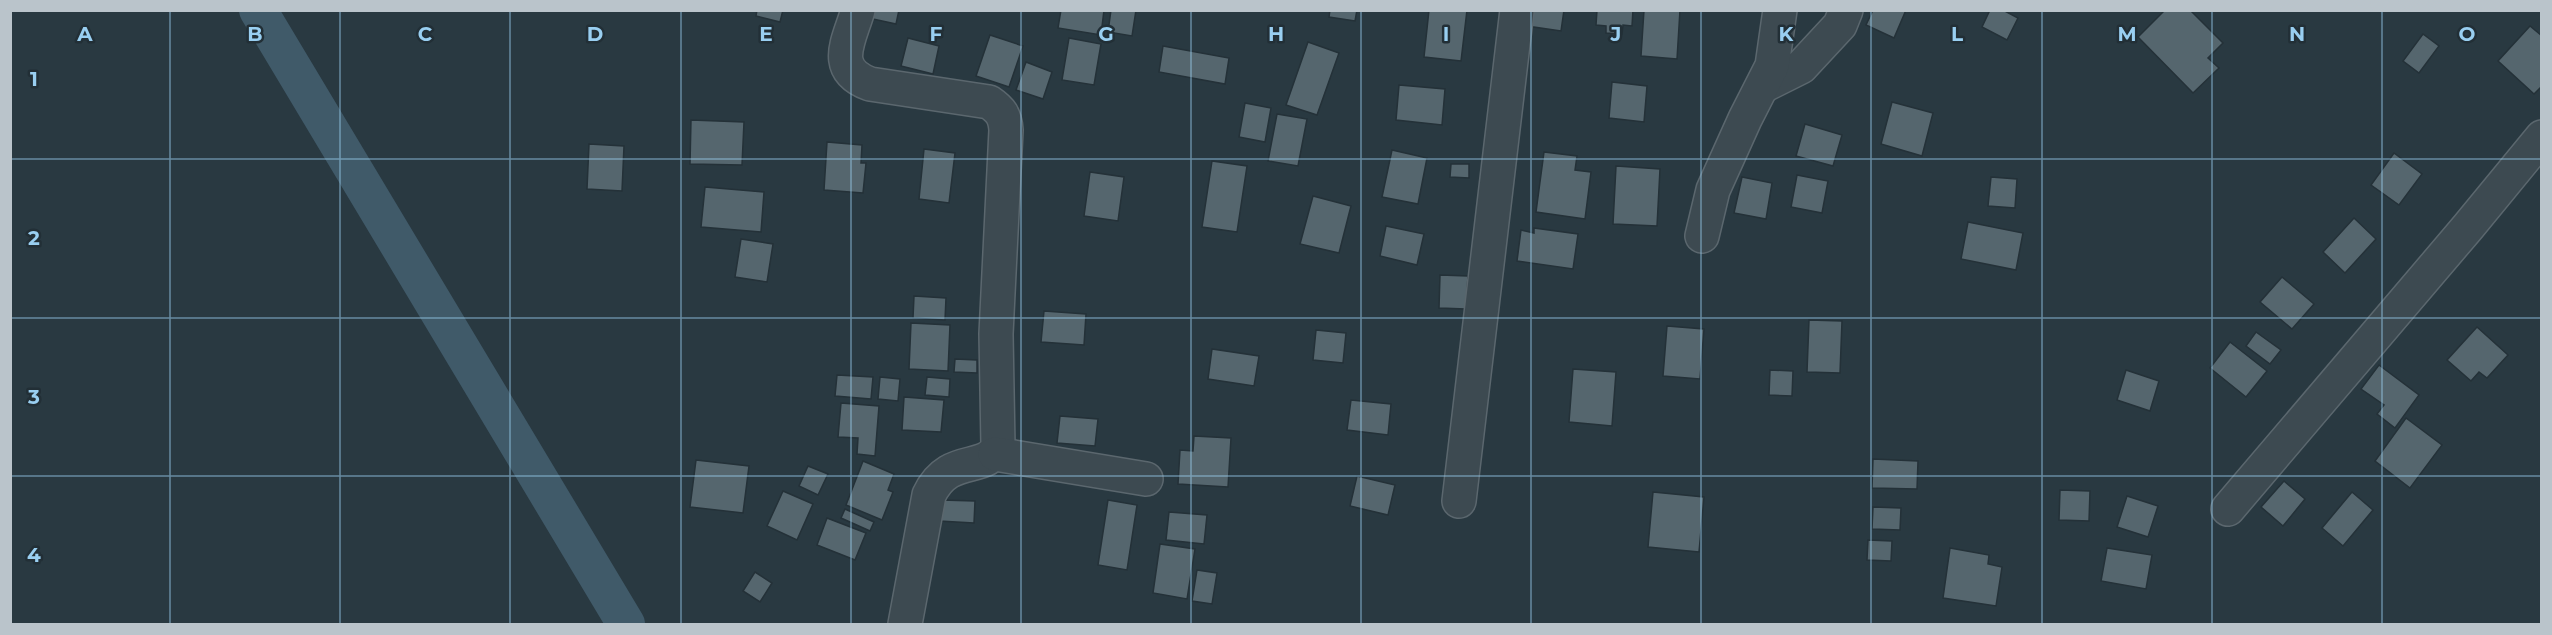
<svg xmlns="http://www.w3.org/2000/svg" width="2552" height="635" font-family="Montserrat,sans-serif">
<rect width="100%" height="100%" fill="#293941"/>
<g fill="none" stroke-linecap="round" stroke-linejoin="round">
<!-- canal -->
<polyline stroke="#405a69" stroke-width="38" points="258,10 626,624"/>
</g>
<!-- building -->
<g fill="#55666e" stroke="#243138" stroke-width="1.5">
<polygon points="757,10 783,10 780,22 756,16"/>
<polygon points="874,10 899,10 896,24 873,19"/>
<polygon points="1061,10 1104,10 1101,35 1058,28"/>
<polygon points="1111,10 1136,10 1132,36 1108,32"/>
<polygon points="1330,10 1357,10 1355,21 1329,17"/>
<polygon points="1429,10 1467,10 1461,61 1424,57"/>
<polygon points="1530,10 1564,10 1561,31 1527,26"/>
<polygon points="1597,10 1633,10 1632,26 1623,25 1622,34 1606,33 1606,26 1596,25"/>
<polygon points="1644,10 1680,10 1677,59 1641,56"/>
<polygon points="1873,10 1906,10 1894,38 1866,25"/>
<polygon points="1990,10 2003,10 2018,18 2007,40 1982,27"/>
<polygon points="2165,10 2190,10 2223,43 2208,58 2219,68 2193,93 2138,37"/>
<polygon points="2530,26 2542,36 2542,86 2534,94 2498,61"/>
<polygon points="2423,34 2439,46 2419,73 2403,61"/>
<polygon points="990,35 1023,46 1009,87 976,76"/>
<polygon points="908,38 939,46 933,74 901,66"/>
<polygon points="1069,38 1101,44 1094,85 1062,80"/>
<polygon points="1308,42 1339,53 1317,115 1286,105"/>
<polygon points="1163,46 1229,58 1225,84 1159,72"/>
<polygon points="1026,62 1052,72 1043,99 1016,90"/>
<polygon points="1612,82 1647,86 1644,122 1609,118"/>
<polygon points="1399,85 1445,89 1442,125 1396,120"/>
<polygon points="1892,102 1933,113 1922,156 1881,144"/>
<polygon points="1245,103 1271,108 1265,142 1239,137"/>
<polygon points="1277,114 1307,119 1298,166 1268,161"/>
<polygon points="691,120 744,122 742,165 690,164"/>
<polygon points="1805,124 1842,135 1833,166 1796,156"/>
<polygon points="827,142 862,145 861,163 866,163 863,193 824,190"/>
<polygon points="589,144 624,146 622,191 587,189"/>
<polygon points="924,149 955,153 949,203 919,199"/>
<polygon points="1392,150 1427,158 1418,204 1382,197"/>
<polygon points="1544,152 1577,156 1575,170 1591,172 1585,219 1536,212"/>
<polygon points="2394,153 2422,174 2399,205 2371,185"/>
<polygon points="1212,161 1247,166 1237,232 1202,227"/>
<polygon points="1451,164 1469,164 1469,178 1450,177"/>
<polygon points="1616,166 1660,169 1657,226 1613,224"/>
<polygon points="1090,172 1124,177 1118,221 1084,216"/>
<polygon points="1797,175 1828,181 1822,213 1791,207"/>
<polygon points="1742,177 1772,183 1766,219 1734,213"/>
<polygon points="1991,177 2017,179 2015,208 1988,206"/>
<polygon points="705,187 764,192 761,232 701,227"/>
<polygon points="1313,196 1351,206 1339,253 1300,244"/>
<polygon points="2354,218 2376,239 2345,273 2323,252"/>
<polygon points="1968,222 2023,233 2016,270 1961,259"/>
<polygon points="1386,226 1424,234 1417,265 1380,256"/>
<polygon points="1534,228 1578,234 1573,269 1517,261 1521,230 1534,233"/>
<polygon points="741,239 773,244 767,282 735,277"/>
<polygon points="1440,275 1468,276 1466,309 1439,308"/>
<polygon points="2282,277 2314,304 2292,329 2260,302"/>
<polygon points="914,296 946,298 945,320 913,318"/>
<polygon points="1044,311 1086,314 1084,345 1041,342"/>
<polygon points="1809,320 1842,321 1840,373 1807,372"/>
<polygon points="911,323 950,325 948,371 909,369"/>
<polygon points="1667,326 1704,329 1700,379 1663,376"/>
<polygon points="2477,327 2508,355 2487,378 2479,372 2471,381 2447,360"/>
<polygon points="1316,330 1346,333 1343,363 1313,360"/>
<polygon points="2256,332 2281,350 2270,364 2246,346"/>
<polygon points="2230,342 2267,371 2246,397 2210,368"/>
<polygon points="1212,349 1259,356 1254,386 1208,379"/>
<polygon points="955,359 977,360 977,373 954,372"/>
<polygon points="2379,365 2419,395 2395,428 2377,414 2384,405 2361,389"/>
<polygon points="1573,369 1616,372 1612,426 1569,422"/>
<polygon points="1770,370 1793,371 1792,396 1769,395"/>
<polygon points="2126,370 2159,381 2150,411 2117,400"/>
<polygon points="837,375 873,377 871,399 835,396"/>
<polygon points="880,377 900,379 898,401 878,399"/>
<polygon points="927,377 950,379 949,397 925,395"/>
<polygon points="904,397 944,400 941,432 902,430"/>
<polygon points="1351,400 1391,404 1388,435 1347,430"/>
<polygon points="841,403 879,406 875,456 857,454 858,438 838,437"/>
<polygon points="1060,416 1098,419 1095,446 1057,443"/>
<polygon points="2406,418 2442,445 2410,488 2375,461"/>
<polygon points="1194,436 1231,438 1228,487 1178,484 1180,450 1193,451"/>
<polygon points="1873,459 1918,461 1917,489 1872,488"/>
<polygon points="696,460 749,466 743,513 690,507"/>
<polygon points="863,461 894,474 888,490 893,492 882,520 846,505"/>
<polygon points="808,466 828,474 818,495 799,486"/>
<polygon points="1357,476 1395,485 1388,515 1350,506"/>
<polygon points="2284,481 2305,499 2283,526 2261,507"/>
<polygon points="2060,490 2090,491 2089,521 2059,520"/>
<polygon points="783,491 813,504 797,540 767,526"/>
<polygon points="1653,492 1704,497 1699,552 1648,547"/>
<polygon points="2352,492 2373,510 2343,546 2322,528"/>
<polygon points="2127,496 2158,506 2148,537 2117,527"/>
<polygon points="941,500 975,501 974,523 939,521"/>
<polygon points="1108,500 1137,505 1127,570 1098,565"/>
<polygon points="1873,507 1901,508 1900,530 1872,529"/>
<polygon points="845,509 874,522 870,531 841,518"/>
<polygon points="1169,512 1207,515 1204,544 1166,540"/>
<polygon points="827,518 866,533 855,560 817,545"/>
<polygon points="1868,540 1892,541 1891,561 1867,560"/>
<polygon points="1160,544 1195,549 1187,599 1153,593"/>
<polygon points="1950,548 1989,555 1988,564 2002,567 1996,606 1943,598"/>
<polygon points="2107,548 2152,555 2146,589 2101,581"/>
<polygon points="1197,570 1217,573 1212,604 1192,601"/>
<polygon points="755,572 772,583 760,602 743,591"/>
</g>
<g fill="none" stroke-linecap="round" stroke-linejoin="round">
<!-- street casing -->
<g stroke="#5b676e" stroke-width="36">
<g id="street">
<path d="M858,10C849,41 830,69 870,84L989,102C1001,110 1005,116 1006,130L996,334L998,446C987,474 949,452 929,495L905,624"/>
<polyline points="1763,86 1801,67 1840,25 1846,10"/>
<polyline points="1702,236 1713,190 1745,119 1772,66 1780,10"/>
<polyline points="995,454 1146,479"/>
<polyline points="1459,501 1517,10"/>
<polyline points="2228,509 2468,227 2542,137"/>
</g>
</g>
<!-- street -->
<use href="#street" stroke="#3d4a51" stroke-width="33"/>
</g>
<!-- grid -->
<path fill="none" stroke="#99cff1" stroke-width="1.5" stroke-opacity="0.55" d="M170,10V624M340,10V624M510,10V624M681,10V624M851,10V624M1021,10V624M1191,10V624M1361,10V624M1531,10V624M1701,10V624M1871,10V624M2042,10V624M2212,10V624M2382,10V624M10,159H2542M10,318H2542M10,476H2542"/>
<g font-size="20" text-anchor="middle" font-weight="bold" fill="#99cff1" stroke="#222f36" stroke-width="5" stroke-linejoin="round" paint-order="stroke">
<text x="85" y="41">A</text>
<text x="255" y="41">B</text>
<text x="425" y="41">C</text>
<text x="595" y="41">D</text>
<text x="766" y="41">E</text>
<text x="936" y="41">F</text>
<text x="1106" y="41">G</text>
<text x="1276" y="41">H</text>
<text x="1446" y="41">I</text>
<text x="1616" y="41">J</text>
<text x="1786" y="41">K</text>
<text x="1957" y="41">L</text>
<text x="2127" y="41">M</text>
<text x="2297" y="41">N</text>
<text x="2467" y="41">O</text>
<text x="34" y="86">1</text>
<text x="34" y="245">2</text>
<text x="34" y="404">3</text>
<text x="34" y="562">4</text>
</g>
<!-- border -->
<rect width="2552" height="635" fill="none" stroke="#bac4cb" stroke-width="24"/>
</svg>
